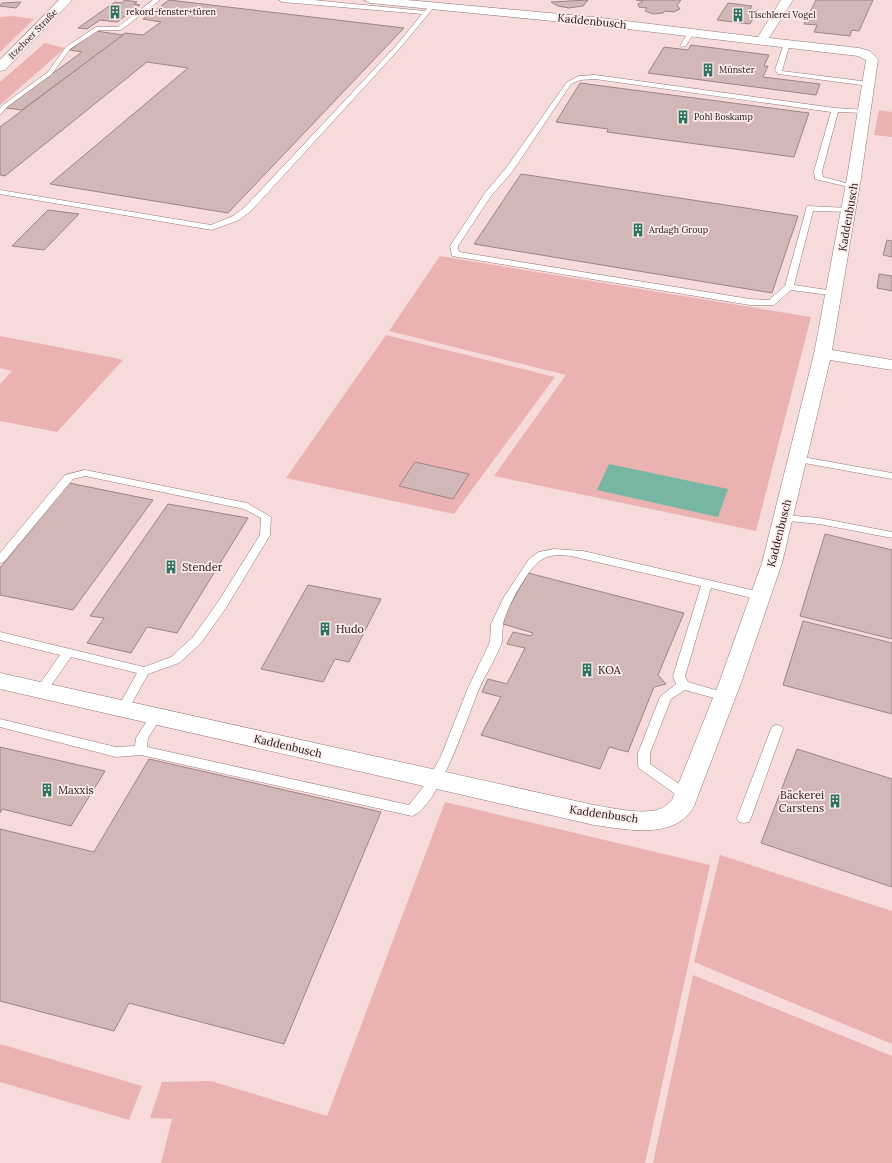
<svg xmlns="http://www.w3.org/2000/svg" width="892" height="1163" font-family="Lora,serif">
<rect width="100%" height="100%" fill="#f7dbdb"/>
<!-- green -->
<g fill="#ebb2b2">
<polygon points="13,16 34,19 0,52 0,17"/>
<polygon points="45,43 65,48 0,105 0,82"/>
<polygon points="879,110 892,112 892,137 874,135"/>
<polygon points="440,256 811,317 756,531 494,476 566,375 389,331"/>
<polygon points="386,335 555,377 454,514 286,478"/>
<polygon points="0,336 115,358 123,360 57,432 0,421 0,384 12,371 0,368"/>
<polygon points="445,802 710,865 645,1163 161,1163 172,1119 150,1118 162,1082 211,1081 327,1116"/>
<polygon points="720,855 892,911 892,1044 694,962"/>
<polygon points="693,975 892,1056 892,1163 653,1163"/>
<polygon points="0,1044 142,1086 129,1120 0,1082"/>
</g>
<!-- water -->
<polygon fill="#78b6a4" points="609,464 728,489 718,517 597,490"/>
<!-- building -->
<g fill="#d2b7b7" stroke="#9d8484">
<polygon points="125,0 137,2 134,4 140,5 117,22 100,20 87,29 78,28 115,2 121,3"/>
<polygon points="169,0 404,28 228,213 50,184 188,68 147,62 5,176 0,175 0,127 125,33 143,35 161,22 143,19"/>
<polygon points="588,0 583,6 569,8 558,6 551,2"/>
<polygon points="636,0 681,0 677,5 680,9 674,12 665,11 663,13 653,14 645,11 647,8 639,7 638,4 643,1"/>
<polygon points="816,0 873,0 859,31 852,30 850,36 814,32 817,25 804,24"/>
<polygon points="21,2 16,8 0,6 2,3"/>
<polygon points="728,3 752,6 750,9 758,10 750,24 717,20"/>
<polygon points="96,31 123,35 22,110 6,108 82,52 70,50"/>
<polygon points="691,45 769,55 764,66 768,66 763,77 820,84 816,95 648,73 664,47 688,50"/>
<polygon points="580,83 809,113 794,157 607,132 608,129 556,122"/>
<polygon points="521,174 798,216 772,293 474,244"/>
<polygon points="48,210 79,214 44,250 12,246"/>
<polygon points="887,240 892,241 892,257 883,255"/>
<polygon points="879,274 892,276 892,291 877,288"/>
<polygon points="415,462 469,474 453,499 399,486"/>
<polygon points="69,483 153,500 73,610 0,595 0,568"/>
<polygon points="168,504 248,518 177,633 147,627 131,653 87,643 104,618 90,616"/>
<polygon points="825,534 892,550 892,639 800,616"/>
<polygon points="528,573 684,613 658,675 666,684 654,687 628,752 609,747 600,769 481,735 501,697 482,692 488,679 507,684 525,648 507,644 513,632 531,636 533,633 500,623"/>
<polygon points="308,585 381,599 349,662 335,659 323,682 261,669"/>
<polygon points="803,621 892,643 892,714 783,685"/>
<polygon points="0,747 105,771 71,826 2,809 0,813"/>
<polygon points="797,749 892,779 892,887 761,843"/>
<polygon points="149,759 381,812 284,1044 129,1003 114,1031 0,1001 0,829 94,852"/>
</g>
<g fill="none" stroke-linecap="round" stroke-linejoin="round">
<!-- lane casing -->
<g stroke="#917878" stroke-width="1">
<g id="lane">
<polygon points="153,0 160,0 121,30 99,30 70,49 52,74 7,107 0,115 0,108 3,105 48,72 66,47 96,27 118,27"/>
<polygon points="279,0 313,0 425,11 430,5 435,6 400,48 251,211 239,220 212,230 0,194 0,190 211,225 233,216 245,207 396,46 422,14 282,2"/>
<polygon points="691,30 694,32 686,46 681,47 680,46 689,31"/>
<polygon points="787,41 790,43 782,71 869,82 872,84 869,86 778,74 775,70 784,43"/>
<polygon points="595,75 835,108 867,110 867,112 865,113 838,112 822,171 823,177 857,186 853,188 815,179 814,171 831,112 595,79 580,80 571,84 512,172 491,196 458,246 459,252 750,299 769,300 785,286 807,206 849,208 853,210 852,212 813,211 794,285 834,291 838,294 837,296 791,290 774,305 750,305 452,256 450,246 485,193 506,168 567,82 579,76"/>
<polygon points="797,456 892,473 892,479 793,461 792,459"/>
<polygon points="85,470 247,503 271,517 270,535 226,608 201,643 179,663 148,674 127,712 119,712 117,709 137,673 71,657 45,694 37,694 35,691 37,688 60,655 0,640 0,632 144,667 171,657 193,637 218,602 260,535 261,518 244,509 85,476 73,479 4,562 0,563 0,553 65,475"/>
<polygon points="783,515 819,518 892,532 892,538 819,524 779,520 778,518"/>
<path d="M554,549L583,551L760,592L766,596L760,600L711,588L685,676L688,682L729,694L731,697L729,700L725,701L685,690L671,699L650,753V764L691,792L692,795L691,798L686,800L681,798L640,769L638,766V753L660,697L676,684L673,676L701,586L571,556C562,555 550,554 541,560C528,568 506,609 503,624C502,630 503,637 502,642C496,659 486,673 479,689C468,715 439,807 412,816L141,755L116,757L0,727V719L116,747L135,746L136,738L152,713H160L162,716L148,738L147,747L409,805L427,782L441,756L468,688L490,642L491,624L504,597L529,559L539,552Z"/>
<polygon points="777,725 781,726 783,729 751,818 749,822 744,823 739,822 737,818 771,729 773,726"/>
</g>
</g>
<!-- street casing -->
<g stroke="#917878" stroke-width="1">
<path id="street" d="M364,0H407L593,17L758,37L781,0H793L769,38L859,48L870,51L878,59L861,178L832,350L892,360V370L830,360L782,563L741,683L694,806C676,841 625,829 594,825L0,689V673L594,805C612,808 646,816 662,808C666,806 669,803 672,800L719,683L762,563L814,354L847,178L866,60L858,56L593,25L370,3Z"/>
</g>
<!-- secondary casing -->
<g stroke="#917878" stroke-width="1">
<polygon id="secondary" points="59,0 72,0 5,70 0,71 0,60"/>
</g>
<!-- lane -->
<use href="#lane" fill="#fff" fill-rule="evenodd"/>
<!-- street -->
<use href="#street" fill="#fff" fill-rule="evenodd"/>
<!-- secondary -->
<use href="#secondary" fill="#fff" fill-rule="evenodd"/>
</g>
<!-- icons -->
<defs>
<g id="building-bare" transform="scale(1.08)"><path d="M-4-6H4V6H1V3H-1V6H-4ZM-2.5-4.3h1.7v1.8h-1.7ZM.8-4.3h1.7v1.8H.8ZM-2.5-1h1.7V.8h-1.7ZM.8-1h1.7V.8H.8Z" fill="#307261" stroke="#fdeceb" stroke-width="2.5" paint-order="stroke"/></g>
</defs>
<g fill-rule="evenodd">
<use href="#building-bare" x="115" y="12"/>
<use href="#building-bare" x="738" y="15"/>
<use href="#building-bare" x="708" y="70"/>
<use href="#building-bare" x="683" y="117"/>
<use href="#building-bare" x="638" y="230"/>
<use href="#building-bare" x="171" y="567"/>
<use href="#building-bare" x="325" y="629"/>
<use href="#building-bare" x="587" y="670"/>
<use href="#building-bare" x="47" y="790"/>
<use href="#building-bare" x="835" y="801"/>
</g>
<g text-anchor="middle" stroke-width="3.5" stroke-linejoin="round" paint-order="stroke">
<!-- far-poi labels -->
<g font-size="9" fill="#1d1414" stroke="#fdeceb" text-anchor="start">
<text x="126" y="15">rekord-fenster+türen</text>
<text x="749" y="18">Tischlerei Vogel</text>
<text x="719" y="73">Münster</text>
<text x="694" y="120">Pohl Boskamp</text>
<text x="649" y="233">Ardagh Group</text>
</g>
<!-- far-street labels -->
<g font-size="9" fill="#1d1414" stroke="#fdeceb">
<text transform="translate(33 34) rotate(-46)" y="3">Itzehoer Straße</text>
</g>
<!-- street labels -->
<g font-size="11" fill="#1d1414" stroke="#fdeceb">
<text transform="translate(592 21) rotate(6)" y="4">Kaddenbusch</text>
<text transform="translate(848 217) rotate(-80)" y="4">Kaddenbusch</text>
<text transform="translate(779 533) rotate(-76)" y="4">Kaddenbusch</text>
<text transform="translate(288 746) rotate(13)" y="4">Kaddenbusch</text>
<text transform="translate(604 814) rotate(8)" y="4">Kaddenbusch</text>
</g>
<!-- poi labels -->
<g font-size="11" fill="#1d1414" stroke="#fdeceb" text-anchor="start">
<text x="182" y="571">Stender</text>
<text x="336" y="633">Hudo</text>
<text x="598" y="674">KOA</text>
<text x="58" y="794">Maxxis</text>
<text x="824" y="799" text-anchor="end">Bäckerei<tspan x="824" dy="13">Carstens</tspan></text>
</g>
</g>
</svg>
